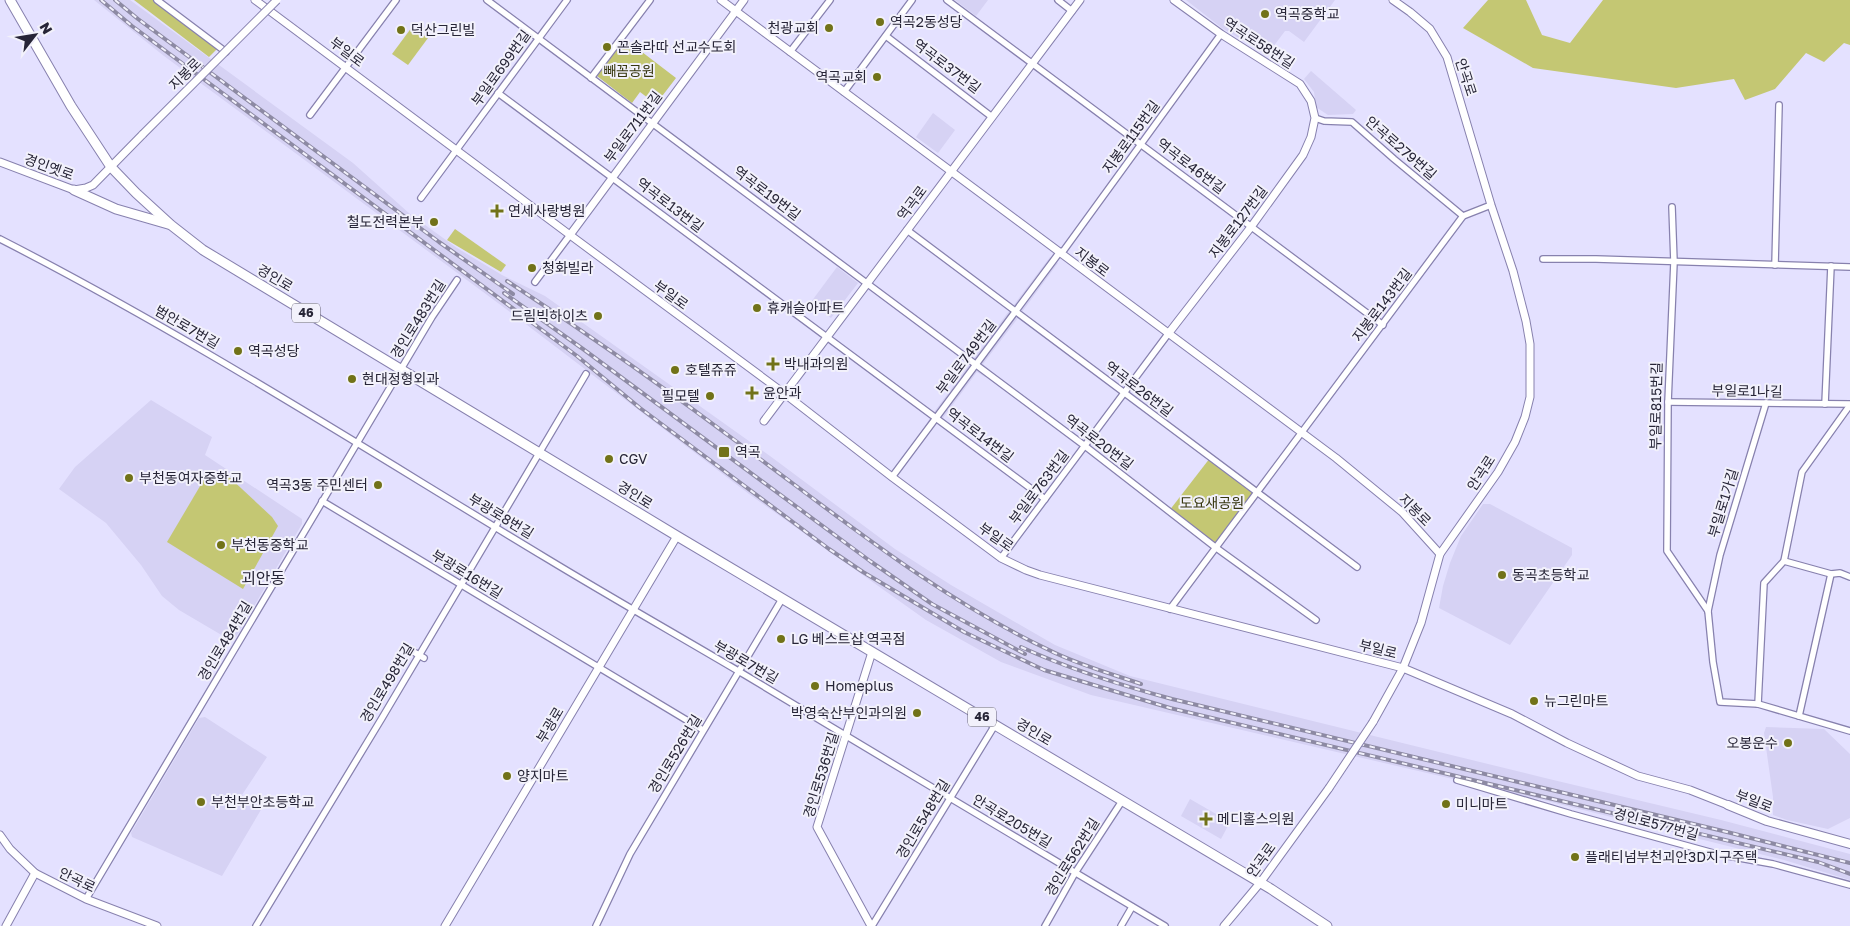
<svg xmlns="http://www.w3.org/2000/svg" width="1850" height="926" font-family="'Golos Text','Noto Sans KR',sans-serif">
<rect width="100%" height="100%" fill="#e4e1ff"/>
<!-- built -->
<g fill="#d6d2f4">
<polygon points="94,0 130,0 353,163 410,214 457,248 502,275 545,296 770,456 895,549 951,585 1055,645 1130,676 1545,778 1721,820 1850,854 1850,880 1784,860 1539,799 1091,695 1001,662 926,620 749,494 502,306 164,56"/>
<polygon points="955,0 988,0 976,16"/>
<polygon points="1186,0 1335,0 1304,42 1289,31 1285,31 1267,55 1222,28"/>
<polygon points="1311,71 1356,110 1353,114 1328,115 1316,107 1314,92 1304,79"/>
<polygon points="933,113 955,130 938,153 916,137"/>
<polygon points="1050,257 1058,263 1022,312 1025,316 1022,321 1018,318 983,364 990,370 985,377 977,372 943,418 954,427 951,431 936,418 892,477 932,415 925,409 926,407 934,412 969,365 960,357 964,351 974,358 1009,311 1003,306 1005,304 1013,306"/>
<polygon points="837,267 858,283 831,318 811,302"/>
<polygon points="151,400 212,437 205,455 302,519 302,524 236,637 230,640 179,610 162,596 141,565 106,523 59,489 75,467"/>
<polygon points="1483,504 1490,504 1572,548 1572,555 1510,645 1439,608 1443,586 1450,563 1461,536"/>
<polygon points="205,717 267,757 242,795 262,808 222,876 132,837 131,833 199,718"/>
<polygon points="1766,727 1824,729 1850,754 1850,818 1828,829 1787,820 1773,815 1773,797 1764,733"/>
<polygon points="1190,799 1230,822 1221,839 1181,816"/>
</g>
<!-- green -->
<g fill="#c4c773">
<polygon points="134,0 157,0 219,47 209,57"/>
<polygon points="1488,0 1526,0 1542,35 1570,43 1603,0 1850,0 1850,45 1844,43 1824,62 1806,53 1775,89 1745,100 1734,79 1676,88 1533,68 1463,28"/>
<polygon points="412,27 428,38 408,65 392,54"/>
<polygon points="625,39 676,78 656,104 640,92 632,103 597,76"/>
<polygon points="455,229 506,265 501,272 447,240"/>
<polygon points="1210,458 1256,492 1215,547 1169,511"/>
<polygon points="219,472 228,476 272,517 278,526 243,589 167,542 206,476"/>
</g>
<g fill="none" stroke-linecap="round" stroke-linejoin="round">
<!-- minor casing -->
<g stroke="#8781ae" stroke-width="8">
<g id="minor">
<polyline points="157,0 226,52"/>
<polyline points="487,0 1085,446 1215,547 1316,620"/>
<polyline points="947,0 1383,325"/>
<polyline points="1058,0 1072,11"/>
<polyline points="886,36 992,117"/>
<polyline points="790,52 830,0"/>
<polyline points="591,78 650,0"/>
<polyline points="844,92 912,0"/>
<polyline points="498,93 1045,499"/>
<polyline points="310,115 396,0"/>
<polyline points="1315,118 1324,121 1352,122 1394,159 1463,216"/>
<polyline points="421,198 567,0"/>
<polyline points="1672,207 1674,262 1668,402 1667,551 1708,611 1713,662 1720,702 1758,704 1850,731"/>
<polyline points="907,230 1357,567"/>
<path d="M0,239C188,335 365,449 546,558C612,598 679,636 745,675C885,759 1024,843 1165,926"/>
<polyline points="1543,259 1596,259 1850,267"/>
<polyline points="1775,265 1779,105"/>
<polyline points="535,282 570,235"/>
<polyline points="1668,402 1850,404"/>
<polyline points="1825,404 1831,266"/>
<polyline points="892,477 1059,253 1064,250 1221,34"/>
<polyline points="322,501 703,730"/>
<polyline points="1001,558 1168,334"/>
<polyline points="1784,561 1831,574 1840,573 1850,577"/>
<polyline points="1170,609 1463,216 1491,205"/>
<polyline points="1708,611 1720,555 1766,403"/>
<polyline points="412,651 424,658"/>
<polyline points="1758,704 1764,583 1784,561 1802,472 1850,405"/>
<polyline points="1799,716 1831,574"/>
<polyline points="1457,780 1571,814 1717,854 1773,864 1850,885"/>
<polyline points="86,899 432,317 457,280"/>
<polyline points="256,926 382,718 586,374"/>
<polyline points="596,926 630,854 782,599"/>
<polyline points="872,926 995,725"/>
<polyline points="1045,926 1075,873 1122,801"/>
<polyline points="1121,926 1132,907"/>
</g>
</g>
<!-- tertiary casing -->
<g stroke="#8781ae" stroke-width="9">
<g id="tertiary">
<polyline points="255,0 570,235 785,394 892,477 1001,558 1026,570 1040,575 1403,668 1512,714 1567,743 1638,776 1690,790 1728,805"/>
<polyline points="721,0 1336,458 1402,512 1440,554"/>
<polyline points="0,162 74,190 86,188 93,185 143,134"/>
<polyline points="570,235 744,0"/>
<polyline points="1168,334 1251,227 1303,155 1311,137 1315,118 1311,101 1300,84 1221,34 1174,0"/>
<polyline points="764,421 1080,0"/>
<polyline points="1373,722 1403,668 1421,623 1440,554 1498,472 1515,442 1525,417 1530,397 1530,344 1526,321 1513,271 1491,205 1447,57 1430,29 1410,12 1393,0"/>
<polyline points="0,835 10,849 35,873 86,899 157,926"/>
<polyline points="6,926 35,873"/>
<polyline points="445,926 677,536"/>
<polyline points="871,926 817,827 872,652"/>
<polyline points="1224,926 1260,883 1329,788"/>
</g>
</g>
<!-- secondary casing -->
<g stroke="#8781ae" stroke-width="10">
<polyline id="secondary" points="1728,805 1767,821 1850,844"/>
</g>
<!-- primary casing -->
<g stroke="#8781ae" stroke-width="11">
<g id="primary">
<polyline points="10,0 71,106 111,167 136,193 171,225 203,250 677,536 1271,889 1327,926"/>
<polyline points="74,190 116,209 168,224"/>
</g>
</g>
<!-- minor -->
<use href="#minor" stroke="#fff" stroke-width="5.5"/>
<!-- tertiary -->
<use href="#tertiary" stroke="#fff" stroke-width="7"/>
<!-- secondary -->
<use href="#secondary" stroke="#fff" stroke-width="8"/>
<!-- primary -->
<use href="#primary" stroke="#fff" stroke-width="9"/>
<!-- rail casing -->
<g stroke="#8d8aa3" stroke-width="4">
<g id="rail">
<polyline points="101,0 132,26 577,356 640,408 829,549 863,572 964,632 1044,670 1170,708 1818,862 1850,874"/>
<polyline points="115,0 138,19 439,242 513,294"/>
<path d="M507,281C591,336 672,393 752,453C848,524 941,599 1049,650C1076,664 1112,674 1141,684"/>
<polyline points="504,293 583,349 870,561 932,604 1025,654"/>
<path d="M1021,647C1069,669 1120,685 1172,699L1727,832L1850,863"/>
</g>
</g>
<!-- rail -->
<use href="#rail" stroke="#f2f1fb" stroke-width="2" stroke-dasharray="5.5" stroke-linecap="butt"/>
<!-- tertiary-bridge casing -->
<g stroke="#8781ae" stroke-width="9" stroke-linecap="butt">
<g id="tertiary-bridge">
<polyline points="143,134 277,0"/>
<polyline points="1329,788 1373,722"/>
</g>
</g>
<!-- tertiary-bridge -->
<use href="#tertiary-bridge" stroke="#fff" stroke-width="7"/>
</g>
<!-- markers -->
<g fill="#717218" stroke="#f2f1fb" stroke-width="2">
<circle cx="1265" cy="14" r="5"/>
<circle cx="880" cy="22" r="5"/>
<circle cx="829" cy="28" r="5"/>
<circle cx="401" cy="30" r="5"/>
<circle cx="607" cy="47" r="5"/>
<circle cx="877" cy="77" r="5"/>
<path d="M494.5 203.5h5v5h5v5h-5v5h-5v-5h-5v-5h5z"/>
<circle cx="434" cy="222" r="5"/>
<circle cx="532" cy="268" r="5"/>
<circle cx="757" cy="308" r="5"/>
<circle cx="598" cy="316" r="5"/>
<circle cx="238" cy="351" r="5"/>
<path d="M770.5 356.5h5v5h5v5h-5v5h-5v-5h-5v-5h5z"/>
<circle cx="675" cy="370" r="5"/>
<circle cx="352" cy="379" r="5"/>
<path d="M749.5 385.5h5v5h5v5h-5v5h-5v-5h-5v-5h5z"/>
<circle cx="710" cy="396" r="5"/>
<rect x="718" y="446" width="12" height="12" rx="2.5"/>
<circle cx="609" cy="459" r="5"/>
<circle cx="129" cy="478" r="5"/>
<circle cx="378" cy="485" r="5"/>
<circle cx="221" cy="545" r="5"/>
<circle cx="1502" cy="575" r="5"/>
<circle cx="781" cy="639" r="5"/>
<circle cx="815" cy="686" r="5"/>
<circle cx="1534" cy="701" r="5"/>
<circle cx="917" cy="713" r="5"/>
<circle cx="1788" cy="743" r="5"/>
<circle cx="507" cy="776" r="5"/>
<circle cx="201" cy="802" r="5"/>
<circle cx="1446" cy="804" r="5"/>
<path d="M1203.5 811.5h5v5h5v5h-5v5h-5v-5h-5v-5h5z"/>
<circle cx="1575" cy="857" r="5"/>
</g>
<g text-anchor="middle" stroke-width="4" stroke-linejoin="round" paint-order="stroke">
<!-- shield labels -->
<g fill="#f2f1fb" stroke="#646272" stroke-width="1">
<rect x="292" y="303.5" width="28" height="19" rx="4"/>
<rect x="968" y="707.5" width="28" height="19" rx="4"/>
</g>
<g font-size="12" font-weight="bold" fill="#272537">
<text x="306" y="317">46</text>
<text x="982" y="721">46</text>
</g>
<!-- poi labels -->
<g font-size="14" fill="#272537" stroke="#f2f1fb" text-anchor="start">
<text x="1275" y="19">역곡중학교</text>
<text x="890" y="27">역곡2동성당</text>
<text x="819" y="33" text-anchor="end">천광교회</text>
<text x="411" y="35">덕산그린빌</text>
<text x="617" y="52">꼰솔라따 선교수도회</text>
<text x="867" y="82" text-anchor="end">역곡교회</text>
<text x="508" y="216">연세사랑병원</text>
<text x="424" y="227" text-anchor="end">철도전력본부</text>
<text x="542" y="273">청화빌라</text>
<text x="767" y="313">휴캐슬아파트</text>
<text x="588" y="321" text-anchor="end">드림빅하이츠</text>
<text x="248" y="356">역곡성당</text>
<text x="784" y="369">박내과의원</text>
<text x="685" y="375">호텔쥬쥬</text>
<text x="362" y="384">현대정형외과</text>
<text x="763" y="398">윤안과</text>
<text x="700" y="401" text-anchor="end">필모텔</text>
<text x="735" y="457">역곡</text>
<text x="619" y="464">CGV</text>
<text x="139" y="483">부천동여자중학교</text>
<text x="368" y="490" text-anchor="end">역곡3동 주민센터</text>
<text x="231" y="550">부천동중학교</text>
<text x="1512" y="580">동곡초등학교</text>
<text x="791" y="644">LG 베스트샵 역곡점</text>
<text x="825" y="691">Homeplus</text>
<text x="1544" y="706">뉴그린마트</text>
<text x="907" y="718" text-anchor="end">박영숙산부인과의원</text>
<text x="1778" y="748" text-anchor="end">오봉운수</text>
<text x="517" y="781">양지마트</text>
<text x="211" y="807">부천부안초등학교</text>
<text x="1456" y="809">미니마트</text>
<text x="1217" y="824">메디홀스의원</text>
<text x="1585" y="862">플래티넘부천괴안3D지구주택</text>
</g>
<!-- street labels -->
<g font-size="14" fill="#272537" stroke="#f2f1fb">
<text transform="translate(1259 43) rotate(33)" y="5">역곡로58번길</text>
<text transform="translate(347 52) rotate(37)" y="5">부일로</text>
<text transform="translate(947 66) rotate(37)" y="5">역곡로37번길</text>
<text transform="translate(501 68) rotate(-54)" y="5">부일로699번길</text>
<text transform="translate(185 74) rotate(-45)" y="5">지봉로</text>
<text transform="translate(1466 77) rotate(72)" y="5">안곡로</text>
<text transform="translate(633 127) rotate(-53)" y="5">부일로711번길</text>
<text transform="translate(1131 137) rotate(-54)" y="5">지봉로115번길</text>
<text transform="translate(1401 148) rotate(41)" y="5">안곡로279번길</text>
<text transform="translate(1191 166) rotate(37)" y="5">역곡로46번길</text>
<text transform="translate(49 167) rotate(20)" y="5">경인옛로</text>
<text transform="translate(767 193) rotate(37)" y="5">역곡로19번길</text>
<text transform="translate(912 203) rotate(-53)" y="5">역곡로</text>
<text transform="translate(670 205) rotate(37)" y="5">역곡로13번길</text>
<text transform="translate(1238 222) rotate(-53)" y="5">지봉로127번길</text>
<text transform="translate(1092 262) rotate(37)" y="5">지봉로</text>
<text transform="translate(275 278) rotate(31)" y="5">경인로</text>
<text transform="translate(671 295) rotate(36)" y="5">부일로</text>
<text transform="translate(1382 305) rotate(-53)" y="5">지봉로143번길</text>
<text transform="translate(418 319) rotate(-58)" y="5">경인로483번길</text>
<text transform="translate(187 327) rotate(30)" y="5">범안로7번길</text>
<text transform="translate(966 357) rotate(-53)" y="5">부일로749번길</text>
<text transform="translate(1139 389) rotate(37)" y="5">역곡로26번길</text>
<text transform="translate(1747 391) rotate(1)" y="5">부일로1나길</text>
<text transform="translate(1656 406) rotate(-89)" y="5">부일로815번길</text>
<text transform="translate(980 435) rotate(37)" y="5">역곡로14번길</text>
<text transform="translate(1099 442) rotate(37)" y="5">역곡로20번길</text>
<text transform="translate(1481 473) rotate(-57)" y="5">안곡로</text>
<text transform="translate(1039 487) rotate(-53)" y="5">부일로763번길</text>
<text transform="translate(635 495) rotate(32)" y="5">경인로</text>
<text transform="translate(1723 503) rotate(-73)" y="5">부일로1가길</text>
<text transform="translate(1415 510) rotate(45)" y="5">지봉로</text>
<text transform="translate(501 516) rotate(31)" y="5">부광로8번길</text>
<text transform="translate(996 537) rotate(35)" y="5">부일로</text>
<text transform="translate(467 574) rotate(31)" y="5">부광로16번길</text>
<text transform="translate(225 641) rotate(-59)" y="5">경인로484번길</text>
<text transform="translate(1378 649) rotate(14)" y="5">부일로</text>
<text transform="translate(746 662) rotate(30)" y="5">부광로7번길</text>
<text transform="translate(387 683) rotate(-59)" y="5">경인로498번길</text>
<text transform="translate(550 725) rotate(-59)" y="5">부광로</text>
<text transform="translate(1034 732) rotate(31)" y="5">경인로</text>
<text transform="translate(675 754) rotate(-59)" y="5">경인로526번길</text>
<text transform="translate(821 775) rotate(-73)" y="5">경인로536번길</text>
<text transform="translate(1754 801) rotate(21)" y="5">부일로</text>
<text transform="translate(923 819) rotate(-59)" y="5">경인로548번길</text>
<text transform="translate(1012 821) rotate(31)" y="5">안곡로205번길</text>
<text transform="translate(1656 824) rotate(15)" y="5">경인로577번길</text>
<text transform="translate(1072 857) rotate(-58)" y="5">경인로562번길</text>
<text transform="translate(1261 860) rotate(-54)" y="5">안곡로</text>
<text transform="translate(77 880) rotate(25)" y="5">안곡로</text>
</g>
<!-- park labels -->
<g font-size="14" fill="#36360e" stroke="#f2f1fb">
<text x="629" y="76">빼꼼공원</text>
<text x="1212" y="508">도요새공원</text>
</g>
<!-- quarter labels -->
<g font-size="16" fill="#272537" stroke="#f2f1fb">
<text x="263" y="584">괴안동</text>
</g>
</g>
<!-- north arrow -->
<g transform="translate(35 35) rotate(59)" stroke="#f2f1fb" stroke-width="4" paint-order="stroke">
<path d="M0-4L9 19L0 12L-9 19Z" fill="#272537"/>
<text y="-8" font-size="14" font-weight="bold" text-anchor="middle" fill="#272537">N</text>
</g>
</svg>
